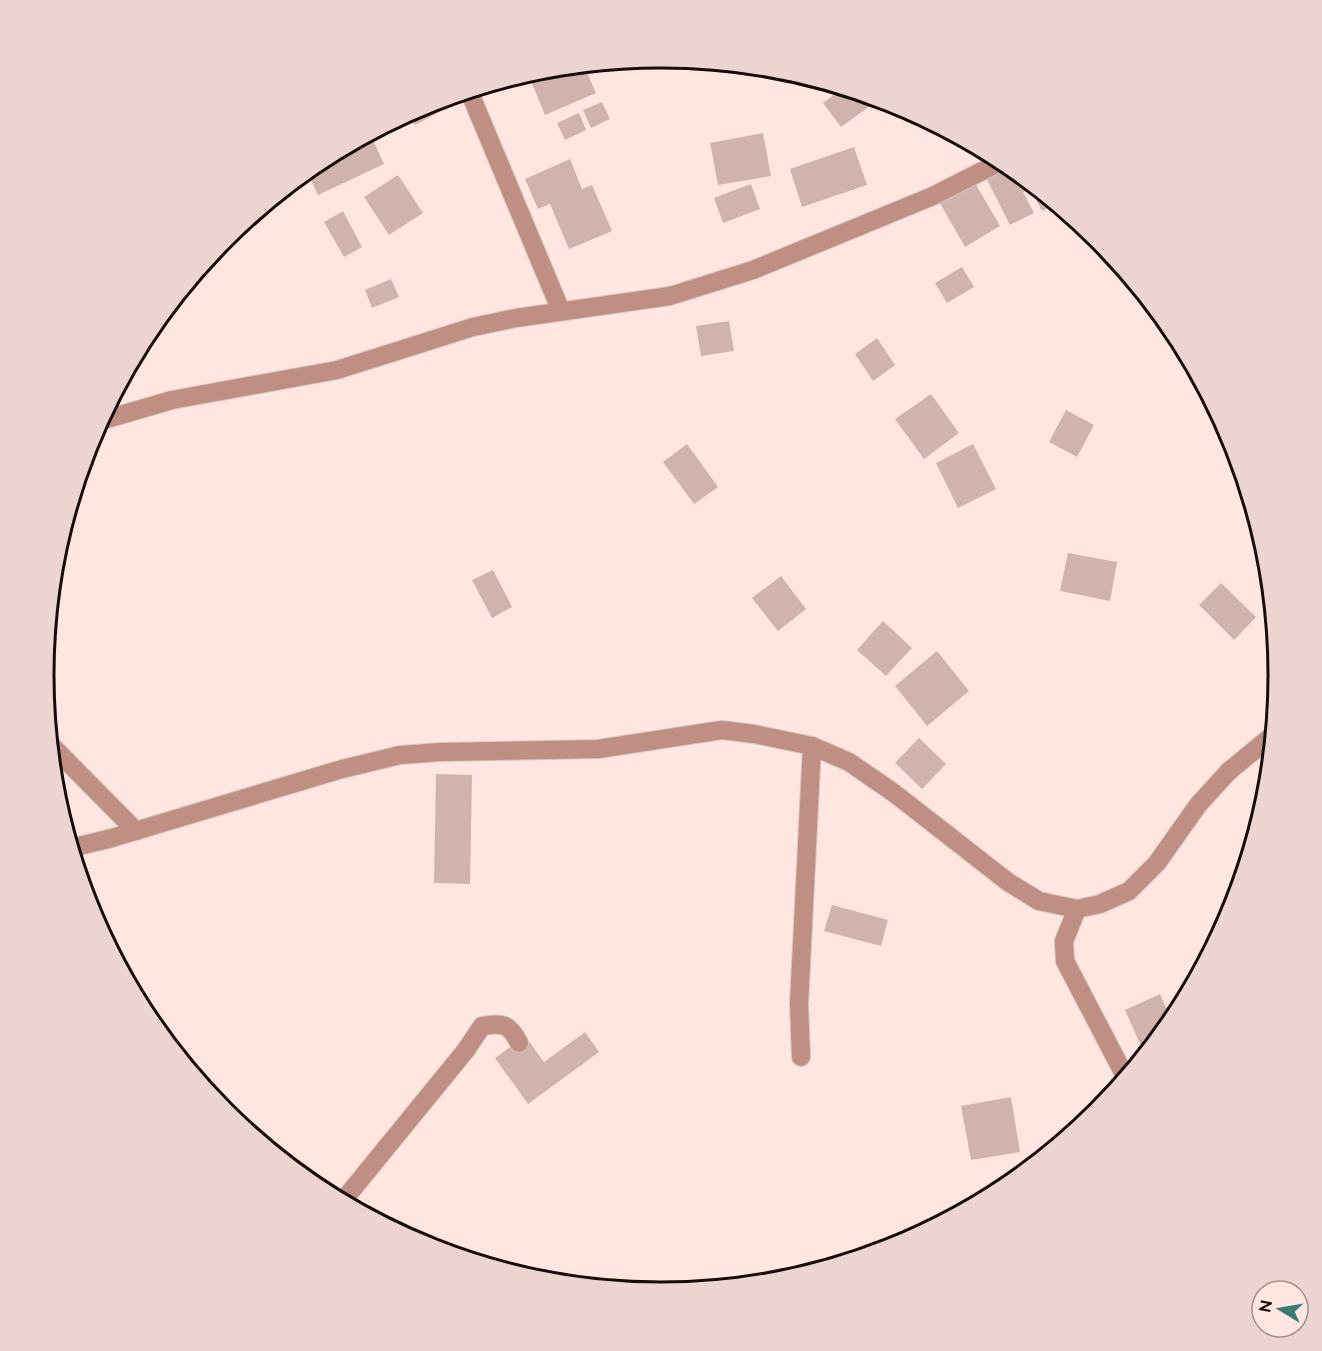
<svg xmlns="http://www.w3.org/2000/svg" width="1322" height="1351" font-family="Raleway,sans-serif">
<rect width="100%" height="100%" fill="#ffe6e1"/>
<!-- building -->
<g fill="#d0b3ac">
<polygon points="584,66 596,93 545,115 528,74 541,70"/>
<polygon points="843,88 870,97 874,103 841,127 823,103"/>
<polygon points="453,96 456,103 415,125 409,114 425,105"/>
<polygon points="602,102 610,119 591,128 583,110"/>
<polygon points="579,113 586,130 565,140 557,123"/>
<polygon points="763,133 771,176 718,185 710,143"/>
<polygon points="370,134 384,164 318,195 307,171 318,162"/>
<polygon points="854,147 867,185 802,207 790,169"/>
<polygon points="570,159 582,189 592,185 612,231 569,249 550,204 538,209 525,179"/>
<polygon points="1004,162 1034,186 1023,192 1034,213 1010,225 982,170"/>
<polygon points="398,175 423,213 389,235 364,197"/>
<polygon points="971,176 1000,226 965,247 936,196"/>
<polygon points="751,184 760,209 723,223 714,198"/>
<polygon points="1041,193 1055,204 1042,211 1034,196"/>
<polygon points="343,211 362,247 344,257 324,222"/>
<polygon points="962,267 974,287 947,303 935,283"/>
<polygon points="391,279 399,297 372,308 365,290"/>
<polygon points="729,321 734,351 701,356 696,326"/>
<polygon points="877,338 895,365 873,381 855,354"/>
<polygon points="931,394 959,433 924,459 895,419"/>
<polygon points="1066,410 1094,425 1077,457 1049,442"/>
<polygon points="687,444 718,487 694,504 663,462"/>
<polygon points="973,444 996,489 958,508 936,463"/>
<polygon points="1068,553 1117,562 1110,601 1060,591"/>
<polygon points="493,570 512,607 492,618 472,580"/>
<polygon points="781,576 806,609 778,631 752,598"/>
<polygon points="1221,583 1256,617 1234,640 1199,605"/>
<polygon points="50,610 58,633 47,636"/>
<polygon points="883,621 912,648 886,676 857,650"/>
<polygon points="937,651 969,691 927,726 895,686"/>
<polygon points="919,738 946,764 922,789 895,763"/>
<polygon points="436,774 472,775 470,884 434,883"/>
<polygon points="832,905 888,920 881,946 824,931"/>
<polygon points="1160,994 1172,1022 1145,1055 1125,1010"/>
<polygon points="585,1032 599,1052 528,1104 495,1058 525,1036 544,1062"/>
<polygon points="1011,1097 1020,1152 971,1160 961,1106"/>
</g>
<g fill="none" stroke-linecap="round" stroke-linejoin="round">
<!-- street casing -->
<g stroke="#dac3bf" stroke-width="20">
<g id="street">
<polyline points="469,91 561,311"/>
<polyline points="100,421 172,400 337,370 473,327 516,318 670,296 753,270 933,196 1002,161"/>
<polyline points="50,744 136,831"/>
<polyline points="71,848 112,838 342,769 400,755 441,752 598,749 722,730 754,734 812,746 849,762 894,793 1008,882 1039,901 1077,909 1100,904 1129,891 1157,863 1198,805 1229,771 1273,735"/>
<polyline points="1077,909 1064,941 1065,961 1126,1078"/>
<polyline points="801,1057 799,1004 812,746"/>
<path d="M342,1202L466,1050L482,1026C503,1023 509,1023 519,1043"/>
</g>
</g>
<!-- street -->
<use href="#street" stroke="#bf8f83" stroke-width="18"/>
</g>
<!-- crop -->
<path d="M0 0H1322V1351H0ZM54 675a607 607 0 1 1 1214 0a607 607 0 1 1-1214 0Z" fill="#ecd5d0" fill-rule="evenodd"/>
<path fill="none" stroke="#160c0a" stroke-width="3" d="M54 675a607 607 0 1 1 1214 0a607 607 0 1 1-1214 0Z"/>
<!-- north arrow -->
<g transform="translate(1280 1309) rotate(281)"><circle r="28" fill="#ffe6e1" stroke="#a28f8b" stroke-width="1.5"/>
<path d="M0-4.5L10 22L0 15L-10 22Z" fill="#367c73"/>
<text y="-9" font-size="16" font-weight="bold" text-anchor="middle" fill="#160c0a">N</text>
</g>
</svg>
